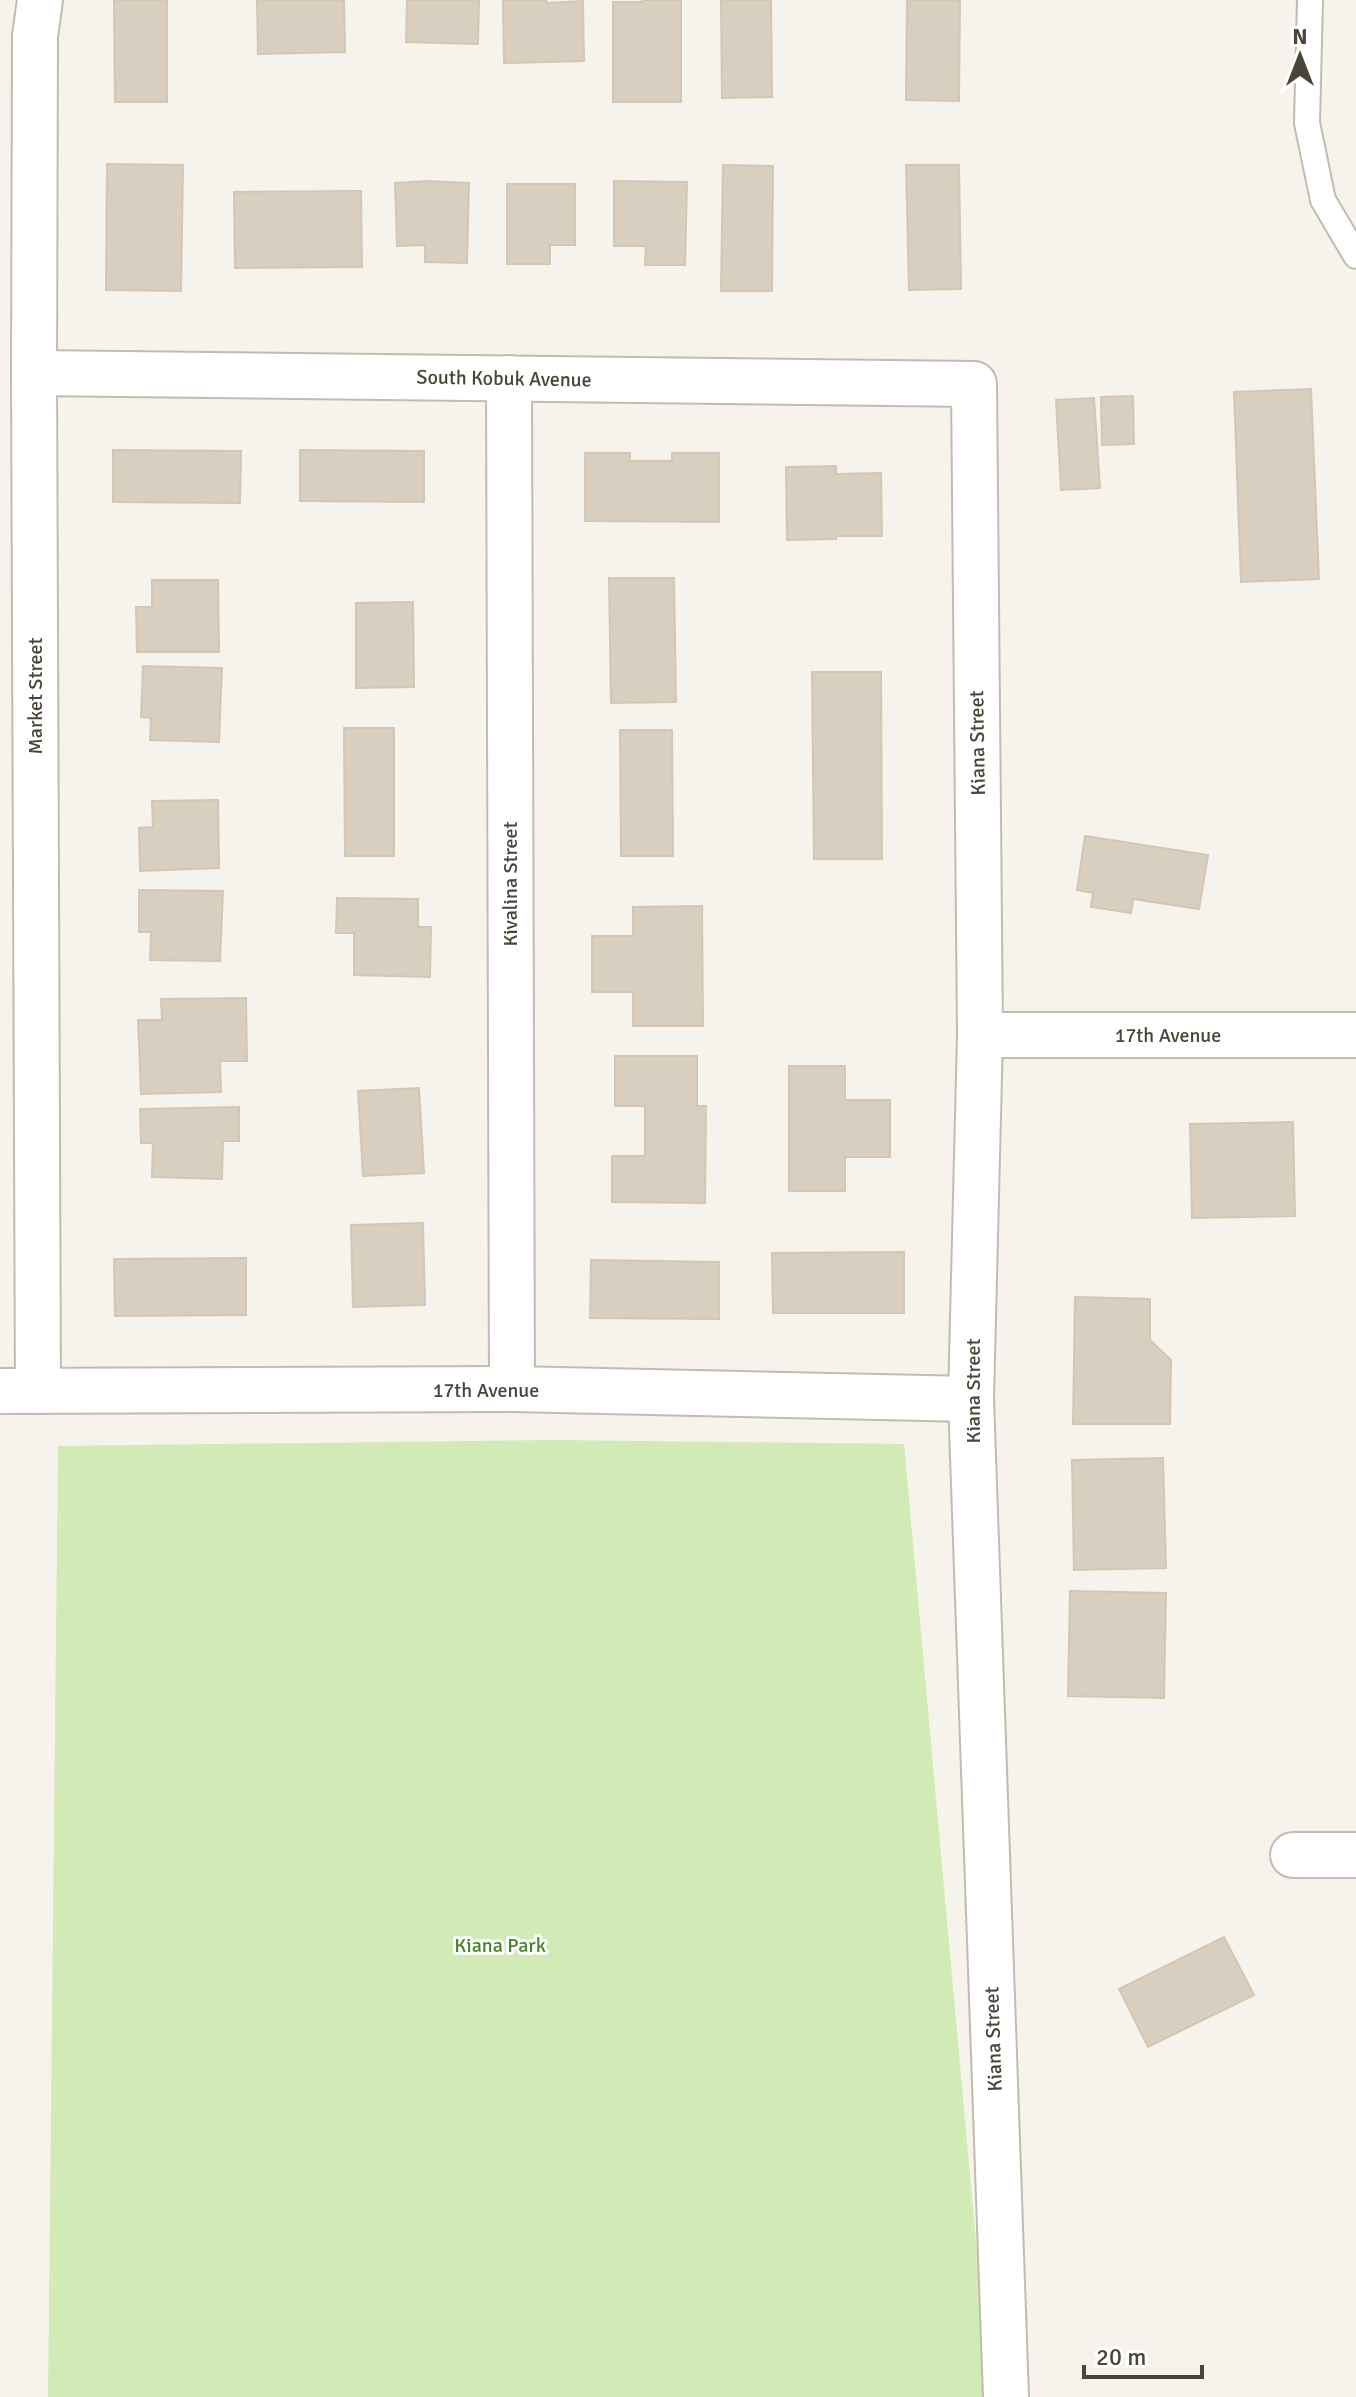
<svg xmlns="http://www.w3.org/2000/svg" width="1356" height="2397" font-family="Signika,sans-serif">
<rect width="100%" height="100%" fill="#f6f3ec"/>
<!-- green -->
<polygon fill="#d2eab5" points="557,1440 904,1444 990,2397 48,2397 58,1446"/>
<!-- building -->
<g fill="#d8cfc1" stroke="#d3c7b4" stroke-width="2">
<polygon points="114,0 167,0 167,102 115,102"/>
<polygon points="257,0 344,0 345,52 258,54"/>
<polygon points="407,0 479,0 478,44 406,42"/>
<polygon points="503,0 546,0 547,3 583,1 584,61 504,63"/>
<polygon points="642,0 681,0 681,102 613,102 613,2 642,2"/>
<polygon points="721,0 771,0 772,97 722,98"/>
<polygon points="907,0 960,0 959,101 906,100"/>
<polygon points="107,164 183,165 181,291 106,290"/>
<polygon points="723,165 773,166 772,291 721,291"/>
<polygon points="906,165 959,165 961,289 909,290"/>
<polygon points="427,181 469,183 467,263 425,262 425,245 397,246 395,183"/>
<polygon points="614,181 687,182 685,265 645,265 646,246 614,246"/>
<polygon points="507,184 575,184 575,245 550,245 550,264 507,264"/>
<polygon points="361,191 362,267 235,268 234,192"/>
<polygon points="1311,389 1319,579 1241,582 1234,392"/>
<polygon points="1133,396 1134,444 1102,445 1101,397"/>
<polygon points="1094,398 1100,488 1061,490 1056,400"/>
<polygon points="113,450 241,451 240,503 113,502"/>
<polygon points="300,450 424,451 424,502 300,501"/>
<polygon points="585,453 630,453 630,461 672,461 672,453 719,453 719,522 585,521"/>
<polygon points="836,466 836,474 881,473 882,536 836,536 836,539 787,540 786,467"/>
<polygon points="609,578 674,578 676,702 611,703"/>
<polygon points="152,580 218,580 219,652 137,652 136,607 152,607"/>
<polygon points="413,602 414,687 356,688 356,603"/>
<polygon points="143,666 222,668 219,742 150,740 151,718 141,717"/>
<polygon points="812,672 881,672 882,859 814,859"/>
<polygon points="344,728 394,728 394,856 345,856"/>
<polygon points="620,730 672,730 673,856 621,856"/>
<polygon points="218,800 219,868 140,871 139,828 153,827 152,801"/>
<polygon points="1085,836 1208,855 1199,909 1133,899 1131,913 1091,907 1093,893 1077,890"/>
<polygon points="139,890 223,891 220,961 150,960 151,932 139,932"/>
<polygon points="337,898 418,899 418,927 431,927 430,977 354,975 354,933 336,933"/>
<polygon points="702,906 703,1026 633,1026 633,992 592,992 592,936 633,936 633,907"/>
<polygon points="246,998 247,1061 220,1061 221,1092 141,1094 138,1020 162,1020 161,999"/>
<polygon points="615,1056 697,1056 697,1106 706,1106 705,1203 612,1202 612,1156 645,1156 645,1106 615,1106"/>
<polygon points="789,1066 845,1066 845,1100 890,1100 890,1157 845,1157 845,1191 789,1191"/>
<polygon points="419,1088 424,1173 363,1176 358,1091"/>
<polygon points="239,1107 239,1141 223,1141 222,1179 152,1177 153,1143 141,1143 140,1109"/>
<polygon points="1293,1122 1295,1216 1192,1218 1190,1124"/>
<polygon points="423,1223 425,1305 353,1307 351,1225"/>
<polygon points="904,1252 904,1313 773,1313 772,1253"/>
<polygon points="246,1258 246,1315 115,1316 114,1259"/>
<polygon points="591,1260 719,1262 719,1319 590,1318"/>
<polygon points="1075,1297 1150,1299 1150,1340 1171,1360 1170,1424 1073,1424"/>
<polygon points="1163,1458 1166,1568 1074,1570 1072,1460"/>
<polygon points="1070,1591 1166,1593 1164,1698 1068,1696"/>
<polygon points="1224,1937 1254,1995 1148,2047 1119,1989"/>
</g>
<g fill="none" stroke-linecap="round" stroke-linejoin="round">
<!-- service casing -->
<g stroke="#c2bbae" stroke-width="28">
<polyline id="service" points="1310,0 1307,123 1323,200 1356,256"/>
</g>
<!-- minor casing -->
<g stroke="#c2bbae" stroke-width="48">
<g id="minor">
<polyline points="34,373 974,384 980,1035 971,1399 1006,2397"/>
<polyline points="509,378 512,1389"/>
<polyline points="980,1035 1356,1035"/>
<polyline points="0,1391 512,1389 971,1399"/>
<polyline points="38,1391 34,373 35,36 40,0"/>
<polyline points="1293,1855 1356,1855"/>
</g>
</g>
<!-- service -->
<use href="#service" stroke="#fff" stroke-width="24"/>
<!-- minor -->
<use href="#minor" stroke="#fff" stroke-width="44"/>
</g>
<g text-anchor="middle" stroke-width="6" stroke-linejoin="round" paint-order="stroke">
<!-- street labels -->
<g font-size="20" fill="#4b4439" stroke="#fff">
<text transform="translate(504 378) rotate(1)" y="7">South Kobuk Avenue</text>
<text transform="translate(35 696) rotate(-90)" y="7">Market Street</text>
<text transform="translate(977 743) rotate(-91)" y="7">Kiana Street</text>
<text transform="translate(510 884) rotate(-90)" y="7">Kivalina Street</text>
<text x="1168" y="1042">17th Avenue</text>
<text x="486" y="1397">17th Avenue</text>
<text transform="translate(973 1391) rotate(-90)" y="7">Kiana Street</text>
<text transform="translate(993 2039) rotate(-92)" y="7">Kiana Street</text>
</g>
<!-- park labels -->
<g font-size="20" fill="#4a7f2a" stroke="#fff">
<text x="500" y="1952">Kiana Park</text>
</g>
</g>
<!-- north arrow -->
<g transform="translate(1300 56)" stroke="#ffffff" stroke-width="6" paint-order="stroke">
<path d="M0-6L14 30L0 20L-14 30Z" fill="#4b4439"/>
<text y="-12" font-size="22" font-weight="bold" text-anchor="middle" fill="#4b4439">N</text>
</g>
<!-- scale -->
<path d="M1084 2365v12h118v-12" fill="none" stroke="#4b4439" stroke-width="4"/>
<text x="1096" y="2365" font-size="24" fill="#4b4439" stroke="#ffffff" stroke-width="6" paint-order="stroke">20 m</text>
</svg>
